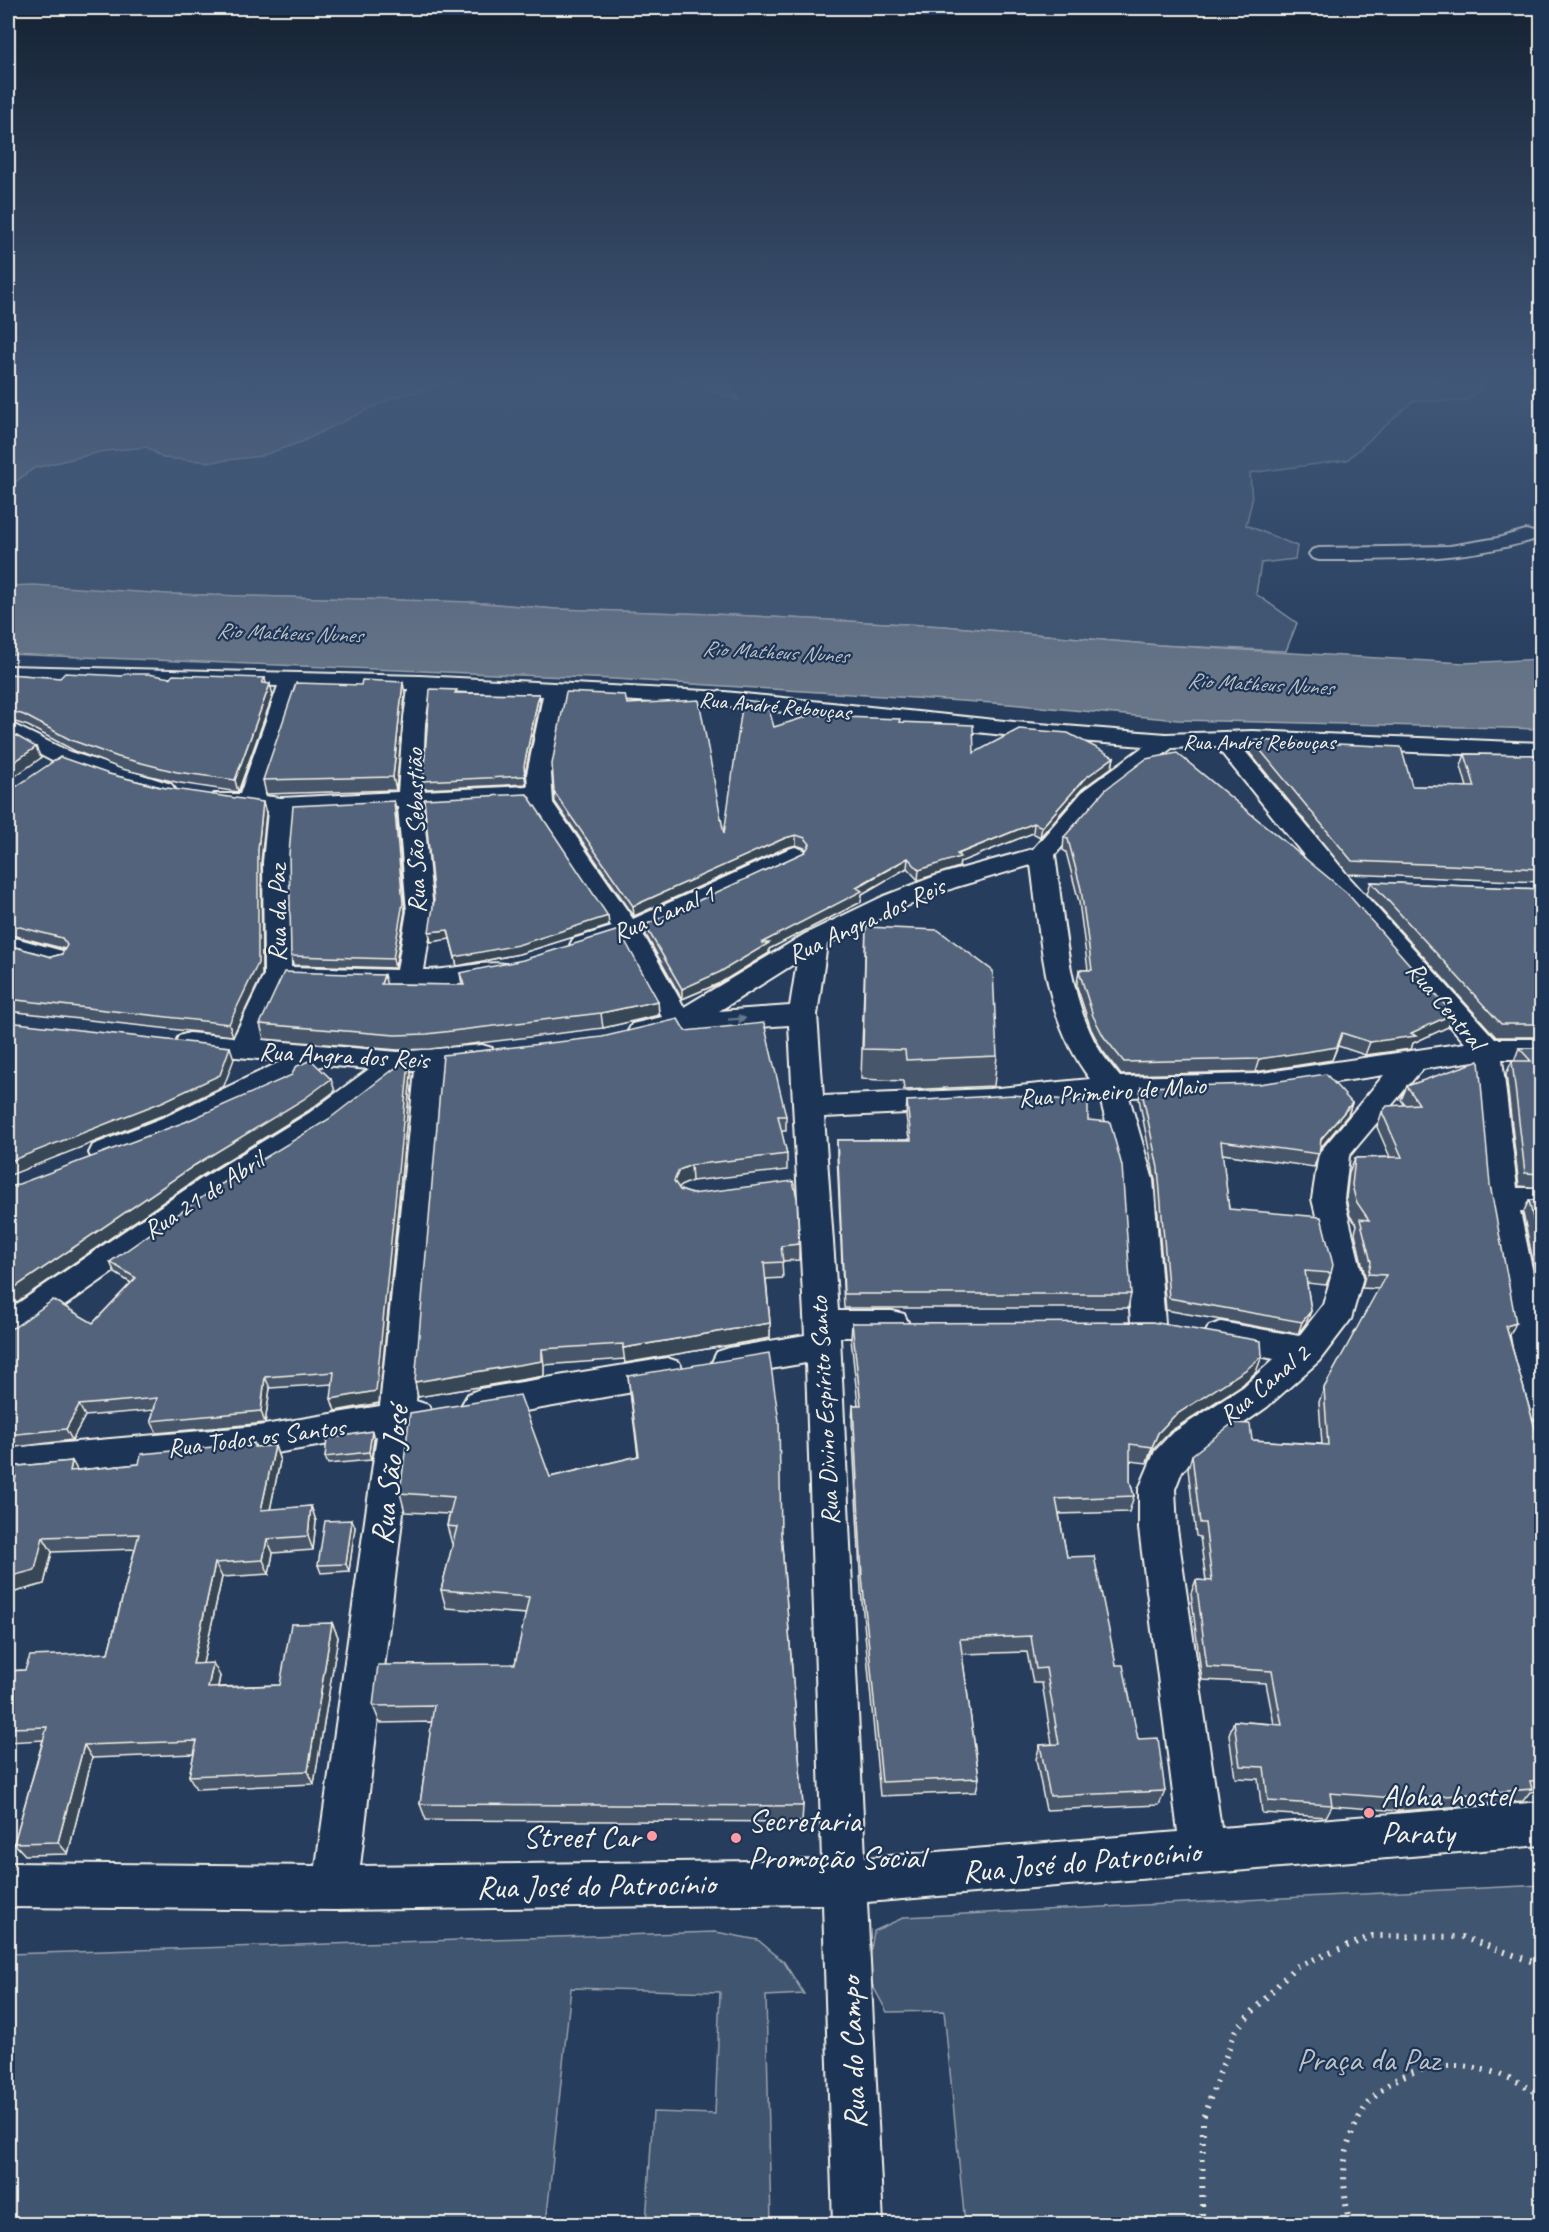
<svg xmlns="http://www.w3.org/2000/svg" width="1549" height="2232" font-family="Caveat,sans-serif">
<rect width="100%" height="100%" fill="#263d5d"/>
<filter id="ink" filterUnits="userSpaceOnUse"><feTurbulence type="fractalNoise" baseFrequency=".0167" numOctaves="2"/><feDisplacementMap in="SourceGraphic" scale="12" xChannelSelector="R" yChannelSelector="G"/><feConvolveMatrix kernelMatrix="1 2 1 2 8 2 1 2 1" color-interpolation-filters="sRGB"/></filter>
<g filter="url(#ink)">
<!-- green -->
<g fill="#40546f" stroke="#9aa2ac" stroke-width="1.5">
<polygon points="468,379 675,379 737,399 727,379 1489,381 1466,401 1413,401 1347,460 1250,473 1252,501 1246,525 1297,546 1295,559 1261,563 1256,594 1297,623 1286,651 1158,645 944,626 712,614 556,609 471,602 168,594 8,586 8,487 34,468 104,451 147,447 163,458 301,442 391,398"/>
<polygon points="1541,1885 1541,2224 965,2224 944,2011 887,2012 867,1975 874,1931 905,1917"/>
<polygon points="716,1932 758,1940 784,1962 804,1994 766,1996 771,2224 646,2224 653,2112 715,2114 720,1992 571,1988 546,2224 8,2224 8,1954"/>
</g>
<!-- water -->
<g fill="#677588" stroke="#9fa7ae" stroke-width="1.5">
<polygon points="8,379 468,379 391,398 301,442 261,456 212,462 163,458 147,447 104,451 34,468 8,487"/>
<polygon points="675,379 727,379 738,400"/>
<polygon points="34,585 168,594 471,602 556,609 712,614 944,626 1158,645 1464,663 1541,659 1541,729 1178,720 1009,704 614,679 8,654 8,586"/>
</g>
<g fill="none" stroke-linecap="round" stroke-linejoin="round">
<!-- minor casing -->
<g stroke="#f4f1e8" stroke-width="4">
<g id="minor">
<path d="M1526,530L1533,532L1536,536L1533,540C1462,561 1392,560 1319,560L1312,558L1309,554L1312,550L1319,548L1450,546L1498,538Z"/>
<path d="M8,666L420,676L725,692L1014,722L1166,734L1252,731L1542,743V757L1240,745L1349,877L1495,1039H1542V1059H1502L1517,1188H1542V1212L1520,1211L1542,1317V1422L1530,1417L1524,1407L1486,1199L1474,1061L1422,1069L1349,1156L1344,1199L1363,1277L1351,1319L1319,1361L1267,1407L1197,1456L1182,1471L1175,1489L1177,1529L1221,1828L1542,1802V1845L867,1902L883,2224H833L823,1904L335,1910L8,1907V1863L316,1866L377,1436L258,1456L8,1479V1448L258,1426L380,1406L415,1071H405L331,1129L223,1195L20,1337L8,1340V1310L201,1179L309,1113L369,1069L323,1065L189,1132L115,1161L104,1164L93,1161L89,1153L93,1145L167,1116L282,1061L189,1053L179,1050L175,1043L179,1036L189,1033L234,1037L264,975L263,862L268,811L214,804L211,799L214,794H240L278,686L8,680ZM300,687L408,689L403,724L398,792L281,798L264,796ZM430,690L543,696L527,774L528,786L422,791L425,724ZM565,697L725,706L1014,736L1144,746L1084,790L1033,849L938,875L884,896L805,934L684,1007L643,934L804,860L808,855L804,850L795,847L786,850L633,919L553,803L551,774ZM1216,746L1331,889L1465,1043L1255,1074L1120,1077C1113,1068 1106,1060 1100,1051C1067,997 1064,917 1055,855L1102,800L1172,748ZM529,801L612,927L573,939L570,945L573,951L583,954L621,942L662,1017L632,1024L628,1031L632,1038L642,1041L679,1032L789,1025L805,1335L729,1348L717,1352L712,1362L717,1372L729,1376L806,1363L822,1860L360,1866L413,1430L428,1425L433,1415L428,1405L416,1401L444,1068L492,1062L496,1055L492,1048L482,1045L398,1052L262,1040L287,984L446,989L510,977L514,971L510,965C488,959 450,971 424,970L433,911L423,806ZM398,807L407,911L397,970L291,967L289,862L293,812ZM1031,865C1041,939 1043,1017 1090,1079L989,1089L823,1096L817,1015L827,944L902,908L956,887ZM797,962L790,1006L719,1011ZM1384,1075L1319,1153L1312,1199L1331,1277L1323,1305L1299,1336L1221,1322L1209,1326L1204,1336L1209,1346L1274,1359L1243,1387L1171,1434L1155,1451L1139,1489V1529L1178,1832L865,1858L840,1337H892L904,1334L909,1324L904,1314L892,1311H838L824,1117L989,1109L1100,1098L1121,1180L1131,1323L1136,1333L1148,1336L1160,1333L1165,1323L1153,1180L1129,1097L1255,1094Z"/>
<polygon points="8,722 70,752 171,784 175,789 171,794 163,796 54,762 8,738"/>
<polygon points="8,936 66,952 70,958 66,964 56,967 8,953"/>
<polygon points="667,1358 679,1362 684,1372 679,1382 667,1386 480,1419 468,1414 462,1404 468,1394 480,1389"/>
</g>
</g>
<!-- path -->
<g stroke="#f4f1e8" stroke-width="6" stroke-dasharray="2 7" stroke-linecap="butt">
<polyline points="1202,2224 1203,2118 1236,2029 1295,1967 1372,1936 1462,1937 1542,1965"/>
<path d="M1349,2224C1344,2194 1340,2162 1352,2133C1384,2051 1478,2051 1542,2096"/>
</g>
<!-- minor -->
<use href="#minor" fill="#1d3557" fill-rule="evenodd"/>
</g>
<!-- wall -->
<g fill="#47566a" stroke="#f4f1e8" stroke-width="1.5">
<polygon points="8,674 60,678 122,676 170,678 265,678 266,683 273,695 238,792 180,783 122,769 75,751 28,726 9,720 8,721"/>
<polygon points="457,693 539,694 540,701 525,774 526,784 424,789 423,781"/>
<polygon points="405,694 396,790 266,794 263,780"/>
<polygon points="627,704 724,834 774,727 842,717 900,722 974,753 1114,757 1112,767 1082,789 1040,837 1033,833 960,862 959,867 918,880 907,868 862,894 861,902 769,949 769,953 720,983 682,999 646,935 645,925 805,852 806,850 805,848 796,845 785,848 634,916 555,802 554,792"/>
<polygon points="1252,740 1412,786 1467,787 1461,766 1465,754 1542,755 1542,882 1348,874 1249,752"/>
<polygon points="109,774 266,813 261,862 262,975 233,1036 8,1011 8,945 51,957 62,954 65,949 8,934 8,789"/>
<polygon points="394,801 396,809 405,911 395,968 293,965 291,956"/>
<polygon points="1064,837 1448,1027 1413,1043 1411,1049 1365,1055 1338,1046 1332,1060 1255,1072 1121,1075 1102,1050 1091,1029 1077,987 1077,983 1079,970 1088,970 1079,902 1066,852 1063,850"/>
<polygon points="1371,882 1542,889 1542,1037 1496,1037 1367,894"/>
<polygon points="608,916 609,926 519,954 457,966 450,939 431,942 429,932"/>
<polygon points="866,927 997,1056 994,1086 904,1090 903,1081 861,1079"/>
<polygon points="460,973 658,1001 659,1015 603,1028 430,1049 398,1050 264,1039 260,1024 386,984 462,985"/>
<polygon points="685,1031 786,1116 786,1131 781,1131 787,1154 787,1170 692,1181 680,1186 679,1188 680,1190 692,1194 799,1244 799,1260 782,1261 783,1278 766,1279 770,1323 770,1338 625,1363 625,1359 544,1365 544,1376 418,1397 415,1382"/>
<polygon points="1519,1048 1542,1048 1542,1188 1519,1186 1506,1074 1512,1061 1514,1061"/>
<polygon points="411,1074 379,1403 335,1411 333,1384 270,1388 265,1423 157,1433 151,1421 154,1410 85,1416 72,1440 8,1448 8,1329 93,1323 131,1283 115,1273 110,1262"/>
<polygon points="1407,1086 1490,1185 1509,1336 1542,1453 1542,1462 1541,1463 1542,1466 1542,1791 1530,1792 1523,1801 1400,1811 1332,1806 1326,1817 1262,1813 1258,1779 1235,1778 1229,1734 1234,1721 1274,1724 1266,1683 1202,1680 1191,1593 1196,1580 1206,1581 1200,1537 1196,1536 1188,1469 1192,1455 1252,1440 1322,1444 1319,1402 1324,1388 1379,1289 1362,1288 1365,1276 1355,1233 1357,1225 1350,1216 1346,1199 1349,1172 1355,1158 1390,1157 1377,1127 1382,1112 1405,1105 1401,1100"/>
<polygon points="1141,1087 1352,1103 1348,1115 1320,1149 1314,1167 1222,1154 1229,1209 1331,1273 1326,1285 1307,1283 1311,1311 1306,1323 1298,1334 1166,1310 1155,1180 1139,1099"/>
<polygon points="907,1101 1088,1120 1131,1294 1128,1308 844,1308 837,1154 837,1140 909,1140 906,1115"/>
<polygon points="1529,1200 1542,1201 1542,1304 1523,1213"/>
<polygon points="852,1323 1256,1372 1242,1385 1169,1432 1153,1449 1147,1463 1130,1461 1130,1481 1134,1496 1129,1512 1059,1514 1067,1557 1116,1665 1138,1739 1165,1791 1159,1805 1046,1810 1036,1759 1040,1745 1052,1744 1042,1683 1033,1683 1027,1652 962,1654 979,1778 976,1792 880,1796 861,1591 852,1421 853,1405 858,1405 851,1339"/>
<polygon points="628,1376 781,1533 803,1806 802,1822 426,1820 420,1804 432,1722 380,1723 373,1706 515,1664 526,1614 446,1608 441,1590 453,1544 452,1544 447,1526 449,1514 405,1512 400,1493 550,1477 638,1456"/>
<polygon points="374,1439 371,1460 328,1464 325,1457"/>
<polygon points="254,1443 256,1447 275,1446 280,1461 270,1510 311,1506 316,1521 313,1550 273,1553 269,1574 222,1577 203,1663 220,1676 218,1687 280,1685 332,1623 338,1637 314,1784 196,1789 189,1776 194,1754 92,1758 68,1854 25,1855 14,1843 43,1740 8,1742 8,1671 25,1670 108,1653 135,1549 52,1552 44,1584 8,1594 8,1508 14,1482 8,1471 8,1467 72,1461 77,1470 139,1464"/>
<polygon points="355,1527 349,1571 321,1573 318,1565"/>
</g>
<!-- shaded-wall -->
<g fill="#394656" stroke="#f4f1e8" stroke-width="1.5">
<polygon points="403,682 405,694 396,790 393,777"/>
<polygon points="270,684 273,695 238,792 235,780"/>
<polygon points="539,694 540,701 525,774 526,784 524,766"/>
<polygon points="36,747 41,758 8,781 8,766"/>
<polygon points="1114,757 1112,767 1082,789 1040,837 1042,827 1084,779"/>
<polygon points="394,801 396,809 405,911 395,968 393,959"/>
<polygon points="263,802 266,813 261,862 262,975 233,1036 229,1024 258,850"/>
<polygon points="1034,823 1033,833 960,862 959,867 918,880 919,870"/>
<polygon points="796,835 796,845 785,848 634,916 633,906 785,838"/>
<polygon points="908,858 907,868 862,894 861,902 769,949 769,953 720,983 682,999 682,989"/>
<polygon points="608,916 609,926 519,954 457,966 455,957"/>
<polygon points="448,930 450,939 431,942 429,932"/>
<polygon points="384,975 388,989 381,984"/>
<polygon points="658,1001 659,1015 603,1028 601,1013"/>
<polygon points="1453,1014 1448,1027 1413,1043 1411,1049 1365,1055 1370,1042 1411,1033"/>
<polygon points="1342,1033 1332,1060 1255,1072 1259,1059"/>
<polygon points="230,1047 234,1059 224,1086 166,1114 8,1176 8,1162"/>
<polygon points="409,1062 411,1074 379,1403 335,1411 331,1399"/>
<polygon points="331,1079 335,1091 308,1111 200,1177 8,1308 8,1292 195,1165"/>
<polygon points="1352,1103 1348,1115 1317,1152 1321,1139"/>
<polygon points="691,1165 692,1181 680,1186 675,1196 674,1181 679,1170"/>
<polygon points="1311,1311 1306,1323 1298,1334 1302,1322"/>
<polygon points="770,1323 770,1338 625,1363 623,1348"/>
<polygon points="1516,1323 1509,1337 1506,1326"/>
<polygon points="542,1349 544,1365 544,1376 418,1397 415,1382"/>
<polygon points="1262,1356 1256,1372 1242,1385 1169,1432 1153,1449 1147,1463 1152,1447 1158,1433 1174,1416"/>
<polygon points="265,1377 270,1388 265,1423 261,1411"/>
<polygon points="79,1405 85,1416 72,1440 66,1429"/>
<polygon points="372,1431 374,1439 371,1460 369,1452"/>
<polygon points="275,1446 280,1461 267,1525 261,1510"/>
<polygon points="72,1461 80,1475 70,1471"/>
<polygon points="311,1506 316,1521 313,1550 308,1536"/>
<polygon points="352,1520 355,1527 349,1571 346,1564"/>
<polygon points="43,1537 52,1552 44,1584 8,1594 8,1577"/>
<polygon points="267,1539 273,1553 269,1574 263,1560"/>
<polygon points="215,1563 222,1577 200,1677 193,1664"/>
<polygon points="332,1623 338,1637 314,1784 308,1771"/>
<polygon points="213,1663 220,1676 215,1701 208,1688"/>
<polygon points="84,1745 92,1758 68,1854 58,1842"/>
</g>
<!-- building -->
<g fill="#52647b" stroke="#f4f1e8" stroke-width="1.5">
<polygon points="65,673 122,676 125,674 148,674 170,678 173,675 265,678 262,683 270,684 235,780 177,772 118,757 71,740 24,715 8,710 8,674 60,678"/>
<polygon points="362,680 403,682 393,777 263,780 296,683 361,685"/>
<polygon points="430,689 457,690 455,693 539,694 524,766 525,776 423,781"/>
<polygon points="566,692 625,695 627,704 699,700 724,834 743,700 767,703 774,727 812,715 829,716 838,713 842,717 900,719 899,722 973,725 974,753 1019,729 1068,733 1114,757 1084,779 1042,827 1034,823 957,854 960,857 919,870 908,858 856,887 862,891 761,943 769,943 720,972 682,989 645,925 805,852 810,844 805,838 796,835 785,838 633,906 554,792 552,764"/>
<polygon points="8,731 36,747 8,766"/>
<polygon points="1252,740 1401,747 1412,786 1475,787 1465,754 1542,755 1542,869 1352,861"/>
<polygon points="1177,753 1347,893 1453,1014 1411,1033 1416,1036 1370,1042 1342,1033 1337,1047 1259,1059 1124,1062 1104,1037 1093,1016 1080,974 1079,970 1092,970 1081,889 1068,839 1064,837 1106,789 1146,759"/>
<polygon points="60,757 109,774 160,787 263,802 258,850 258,963 229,1024 8,999 8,945 51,957 62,954 67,945 62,938 8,924 8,789 14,788"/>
<polygon points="527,794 608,916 518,945 455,957 448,930 429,932 434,901 424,799"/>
<polygon points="394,801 403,903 393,959 291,956 289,854 293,806"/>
<polygon points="1371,882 1542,889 1542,1024 1501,1024"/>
<polygon points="866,927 938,930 993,971 997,1056 906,1060 905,1050 863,1049"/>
<polygon points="619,930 658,1001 601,1013 427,1034 395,1035 260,1024 284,972 384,975 381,984 464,985 460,973 523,960"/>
<polygon points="678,1019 685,1031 764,1023 786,1116 778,1116 787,1154 691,1165 679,1170 674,1181 680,1190 692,1194 793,1181 797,1198 799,1244 781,1246 783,1262 764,1263 770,1323 623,1348 623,1344 542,1349 542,1361 415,1382 443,1055 602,1037"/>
<polygon points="8,1022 230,1047 220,1075 162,1102 8,1162"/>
<polygon points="1519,1048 1542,1048 1542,1174 1525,1173 1512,1061 1531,1061"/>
<polygon points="311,1060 331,1079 304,1099 195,1165 8,1292 8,1188 185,1122 292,1075 295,1067"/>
<polygon points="1479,1061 1490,1185 1516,1323 1506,1326 1542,1453 1542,1460 1539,1460 1542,1466 1542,1780 1530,1781 1532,1789 1408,1799 1330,1793 1332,1805 1268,1801 1264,1767 1240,1766 1234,1721 1282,1725 1272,1671 1207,1667 1196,1580 1212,1581 1205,1523 1200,1523 1192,1455 1233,1423 1250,1424 1252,1440 1328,1445 1324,1388 1386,1275 1368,1274 1371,1262 1360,1219 1369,1220 1356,1201 1352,1185 1355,1158 1402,1157 1382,1112 1387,1106 1419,1104 1407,1086"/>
<polygon points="403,1062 409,1062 376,1391 331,1399 334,1372 265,1377 261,1411 151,1421 157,1398 79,1405 66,1429 8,1435 8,1329 15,1327 53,1300 93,1323 136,1278 110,1262 220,1185 329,1119"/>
<polygon points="1326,1074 1352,1103 1321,1139 1319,1154 1221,1141 1229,1209 1321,1217 1333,1265 1331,1273 1305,1271 1311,1311 1302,1322 1169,1298 1158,1168 1141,1087 1259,1084"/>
<polygon points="1013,1095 1088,1102 1088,1120 1110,1122 1122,1166 1131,1294 844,1294 837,1140 911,1140 907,1101"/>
<polygon points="1529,1200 1542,1201 1542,1259"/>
<polygon points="1152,1322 1261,1341 1262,1356 1247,1369 1174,1416 1158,1433 1152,1447 1130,1444 1130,1481 1134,1496 1056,1499 1067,1557 1094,1556 1116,1665 1123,1665 1138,1739 1158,1738 1165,1791 1050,1796 1040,1745 1059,1744 1046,1668 1036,1669 1031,1636 960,1639 979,1778 882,1782 862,1576 853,1405 861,1405 852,1323"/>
<polygon points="769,1353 779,1421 781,1533 803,1806 420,1804 434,1705 373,1706 378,1665 515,1664 529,1597 441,1590 457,1527 447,1526 454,1497 400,1493 410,1413 520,1395 550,1477 639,1456 628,1376"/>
<polygon points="372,1431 369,1452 325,1457 327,1439"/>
<polygon points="254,1443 254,1447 275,1446 261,1510 311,1506 308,1536 267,1539 263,1560 215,1563 193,1664 213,1663 208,1688 280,1685 291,1624 332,1623 308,1771 189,1776 197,1741 84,1745 58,1842 14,1843 47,1727 8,1728 8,1671 25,1670 30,1656 108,1653 139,1534 43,1537 35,1570 8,1577 8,1508 16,1476 8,1469 8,1467 72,1461 70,1471 139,1464 141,1454"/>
<polygon points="352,1520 346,1564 318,1565 325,1521"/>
</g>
<!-- one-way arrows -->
<defs><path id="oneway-solid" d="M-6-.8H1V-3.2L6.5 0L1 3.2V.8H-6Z" transform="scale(1.5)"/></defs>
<use fill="#68778a" href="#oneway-solid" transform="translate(737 1019) rotate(-4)"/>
</g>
<!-- sky -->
<linearGradient id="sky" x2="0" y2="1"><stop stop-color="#152233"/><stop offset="0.55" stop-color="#415778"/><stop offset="1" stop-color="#415778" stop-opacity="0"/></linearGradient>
<rect width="1549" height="692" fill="url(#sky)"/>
<!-- markers -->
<g fill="#ff9aa2" stroke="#1d3557" stroke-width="2">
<circle cx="1369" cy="1813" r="6"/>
<circle cx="652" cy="1836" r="6"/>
<circle cx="736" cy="1838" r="6"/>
</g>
<g text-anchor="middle" stroke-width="4.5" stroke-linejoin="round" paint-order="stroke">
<!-- far-water labels -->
<g font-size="22" font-style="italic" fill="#bcbfc2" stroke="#1d3557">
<text transform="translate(289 632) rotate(2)" y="8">Rio Matheus Nunes</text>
<text transform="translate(775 651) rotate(3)" y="8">Rio Matheus Nunes</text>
<text transform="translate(1260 683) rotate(3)" y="8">Rio Matheus Nunes</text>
</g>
<!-- far-street labels -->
<g font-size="22" fill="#f4f1e8" stroke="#1d3557">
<text transform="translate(775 705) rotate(5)" y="8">Rua André Rebouças</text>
<text x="1259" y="749">Rua André Rebouças</text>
</g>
<!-- street labels -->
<g font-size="26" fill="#f4f1e8" stroke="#1d3557">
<text transform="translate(415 831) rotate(-91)" y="9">Rua São Sebastião</text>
<text transform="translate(277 913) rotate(-90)" y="9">Rua da Paz</text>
<text transform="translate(663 913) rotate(-23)" y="9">Rua Canal 1</text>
<text transform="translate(866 920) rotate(-25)" y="9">Rua Angra dos Reis</text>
<text transform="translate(1446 1005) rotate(50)" y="9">Rua Central</text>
<text transform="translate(344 1055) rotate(3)" y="9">Rua Angra dos Reis</text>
<text transform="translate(1112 1091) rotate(-4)" y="9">Rua Primeiro de Maio</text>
<text transform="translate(203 1195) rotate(-33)" y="9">Rua 21 de Abril</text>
<text transform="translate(1264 1384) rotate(-40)" y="9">Rua Canal 2</text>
<text transform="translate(824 1411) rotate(-93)" y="9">Rua Divino Espírito Santo</text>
<text transform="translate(256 1437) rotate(-7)" y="9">Rua Todos os Santos</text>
</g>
<!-- near-street labels -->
<g font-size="32" fill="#f4f1e8" stroke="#1d3557">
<text transform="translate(389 1475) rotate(-83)" y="11">Rua São José</text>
<text transform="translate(1081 1861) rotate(-5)" y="11">Rua José do Patrocínio</text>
<text transform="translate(596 1885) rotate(-1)" y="11">Rua José do Patrocínio</text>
<text transform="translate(852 2053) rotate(-92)" y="11">Rua do Campo</text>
</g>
<!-- near-poi labels -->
<g font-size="32" fill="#f4f1e8" stroke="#1d3557" text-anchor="start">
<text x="1381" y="1806">Aloha hostel<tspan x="1381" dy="37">Paraty</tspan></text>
<text x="748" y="1831">Secretaria<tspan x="748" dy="37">Promoção Social</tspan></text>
<text x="640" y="1847" text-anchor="end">Street Car</text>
</g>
<!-- near-park labels -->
<g font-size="32" fill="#bec2c4" stroke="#1d3557">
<text x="1368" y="2070">Praça da Paz</text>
</g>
</g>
<!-- margin -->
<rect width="1549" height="2232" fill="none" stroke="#1d3557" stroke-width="30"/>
<rect x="15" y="15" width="1519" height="2202" fill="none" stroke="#f4f1e8" stroke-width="2" filter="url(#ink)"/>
</svg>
